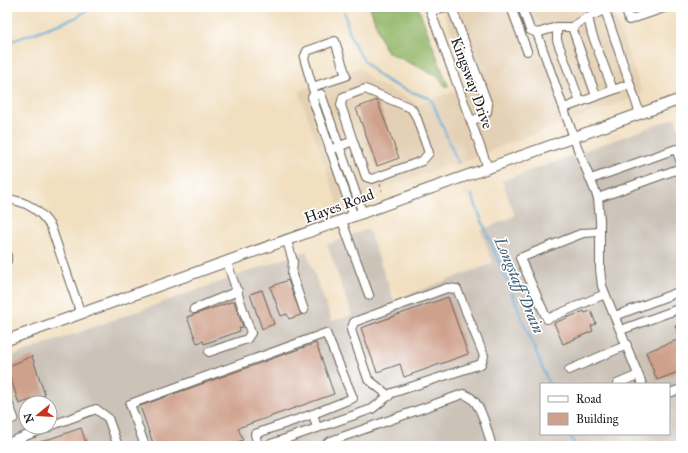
<svg xmlns="http://www.w3.org/2000/svg" width="688" height="453" font-family="'IM FELL Great Primer',serif">
<rect width="100%" height="100%" fill="#fff"/>
<filter id="ink" filterUnits="userSpaceOnUse"><feTurbulence type="fractalNoise" baseFrequency=".025" numOctaves="2"/><feDisplacementMap in="SourceGraphic" scale="8" xChannelSelector="R" yChannelSelector="G"/><feConvolveMatrix kernelMatrix="1 2 1 2 8 2 1 2 1" color-interpolation-filters="sRGB"/></filter>
<filter id="wash" filterUnits="userSpaceOnUse"><feTurbulence type="fractalNoise" baseFrequency=".012" numOctaves="4" result="noise"/><feDisplacementMap in="SourceGraphic" scale="16" xChannelSelector="R" yChannelSelector="G"/><feGaussianBlur stdDeviation="0.9" result="paint"/><feColorMatrix in="noise" values="0 0 0 0 0 0 0 0 0 0 0 0 0 0 0 0 0 1.4 0 .05"/><feComposite in="paint" operator="in"/></filter>
<g filter="url(#wash)">
<rect width="100%" height="100%" fill="#f1dfc0"/>
<!-- built -->
<polygon fill="#e4d0b4" points="442,7 611,7 643,94 491,150 462,163 443,167 338,204 299,91 360,68 373,81 418,104 471,85"/>
<!-- industrial -->
<path fill="#cbc2b8" fill-rule="evenodd" d="M675,118L681,135V446H7V358L306,251L332,321L352,315L327,244L368,229L394,300L493,263L481,230L515,216L502,181ZM541,384H669V434H541ZM26,403H50V427H26Z"/>
<!-- forest -->
<polygon fill="#92b568" stroke="#576842" points="370,7 418,7 448,86 447,88 437,76 389,53 384,48"/>
<g fill="none" stroke-linecap="round" stroke-linejoin="round">
<!-- stream -->
<g stroke="#61acd9" stroke-width="2">
<path d="M343,7C346,16 347,26 350,34C366,76 390,85 429,98L432,101L458,163"/>
<polyline points="7,43 75,18 93,7"/>
<polyline points="471,194 549,384"/>
<polyline points="570,434 575,446"/>
</g>
</g>
<g id="blocks">
<!-- building -->
<g fill="#cfa18c">
<polygon points="377,100 399,158 377,166 356,108"/>
<polygon points="288,280 301,315 289,319 287,314 281,316 270,287"/>
<polygon points="262,290 274,324 262,329 250,294"/>
<polygon points="448,297 468,354 404,377 400,364 377,372 361,328"/>
<polygon points="234,301 243,327 239,328 240,331 204,344 203,341 197,343 187,317"/>
<polygon points="584,311 585,313 591,311 596,324 591,326 593,331 563,344 554,323"/>
<polygon points="681,323 681,371 657,380 646,352 680,339 675,326"/>
<polygon points="316,343 334,394 238,428 243,440 226,446 154,446 140,406"/>
<polygon points="32,356 45,395 19,404 7,367"/>
<polygon points="81,428 87,446 32,446 32,445"/>
</g>
</g>
</g>
<g filter="url(#ink)">
<use href="#blocks" fill-opacity="0" stroke="#676055" stroke-width="1"/>
<g fill="none" stroke-linecap="round" stroke-linejoin="round">
<!-- minor casing -->
<g stroke="#676055" stroke-width="10">
<g id="minor">
<polyline points="429,7 488,168"/>
<polyline points="511,7 527,51"/>
<polyline points="522,7 530,30 537,33"/>
<polyline points="625,7 629,20 667,7"/>
<path d="M431,12C439,8 445,5 453,11L488,105L487,112L483,116L471,121"/>
<polyline points="588,17 592,34 613,90"/>
<polyline points="557,27 557,40 580,102"/>
<polyline points="572,27 596,96"/>
<polyline points="312,87 346,76 335,41 307,51 304,58 315,96"/>
<polyline points="564,108 630,84"/>
<polyline points="640,114 605,10 588,17 572,27 557,27 537,33 579,152 598,198 600,220 600,269 602,286 642,384"/>
<polyline points="330,150 353,141 341,105 343,97 365,89 411,108 416,116 429,153 422,161 372,179 366,177 353,141"/>
<polyline points="591,179 676,149 681,162"/>
<polyline points="598,198 681,168"/>
<path d="M7,199C26,201 41,211 51,227L81,314"/>
<polyline points="354,217 312,97 321,94 363,214"/>
<polyline points="342,221 369,295"/>
<polyline points="600,232 583,233 520,258 547,319 605,294"/>
<polyline points="287,241 293,261 292,275 304,310"/>
<polyline points="7,255 7,261"/>
<polyline points="194,309 238,291"/>
<polyline points="615,316 681,291"/>
<polyline points="621,330 681,308"/>
<polyline points="209,352 247,339 251,333 227,262"/>
<polyline points="569,370 627,345"/>
<polyline points="617,384 638,375"/>
<polyline points="669,393 681,389"/>
<polyline points="7,400 14,418 7,421"/>
<polyline points="50,426 96,409 108,418 118,446"/>
<polyline points="7,443 49,427"/>
<polyline points="145,446 130,404 326,333 353,398 313,414 317,428"/>
<polyline points="258,446 255,434 313,414"/>
<polyline points="265,446 372,409 392,393 481,364 484,356 457,289 447,288 354,322 351,330 368,379 389,396"/>
<path d="M325,446L328,442L463,394C482,398 486,430 492,446"/>
</g>
</g>
<!-- major casing -->
<g stroke="#676055" stroke-width="12">
<polyline id="major" points="7,340 681,99"/>
</g>
<!-- path -->
<polyline stroke="#676055" stroke-width="1" stroke-dasharray="3 3" stroke-linecap="butt" points="380,184 382,191"/>
<!-- minor -->
<use href="#minor" stroke="#fff" stroke-width="8"/>
<!-- major -->
<use href="#major" stroke="#fff" stroke-width="10"/>
</g>
</g>
<g text-anchor="middle" stroke-width="3.5" stroke-linejoin="round" paint-order="stroke">
<!-- street labels -->
<g font-size="15" fill="#1c1c1c" stroke="#fff">
<text transform="translate(472 83) rotate(70)" y="5">Kingsway Drive</text>
<text transform="translate(339 206) rotate(-20)" y="5">Hayes Road</text>
</g>
<!-- water labels -->
<g font-size="16" font-style="italic" fill="#3b5d71" stroke="#fff">
<text transform="translate(520 285) rotate(67)" y="6">Longstaff Drain</text>
</g>
</g>
<!-- margin -->
<rect width="688" height="453" fill="none" stroke="#fff" stroke-width="24"/>
<!-- legend -->
<rect x="540" y="383" width="130" height="52" fill="#ffffff" stroke="#a4a4a4"/>
<rect x="548" y="396" width="20" height="6" fill="#ffffff" stroke="#a4a4a4"/>
<text x="576" y="403" font-size="12" fill="#1c1c1c">Road</text>
<rect x="548" y="413" width="20" height="12" fill="#cfa18c" stroke="#a4a4a4"/>
<text x="576" y="423" font-size="12" fill="#1c1c1c">Building</text>
<!-- north arrow -->
<g transform="translate(38 415) rotate(252)"><circle r="19" fill="#ffffff" stroke="#a4a4a4"/>
<path d="M0-3L7 15L0 10L-7 15Z" fill="#c8321e"/>
<text y="-6" font-size="11" font-weight="bold" text-anchor="middle" fill="#1c1c1c">N</text>
</g>
</svg>
